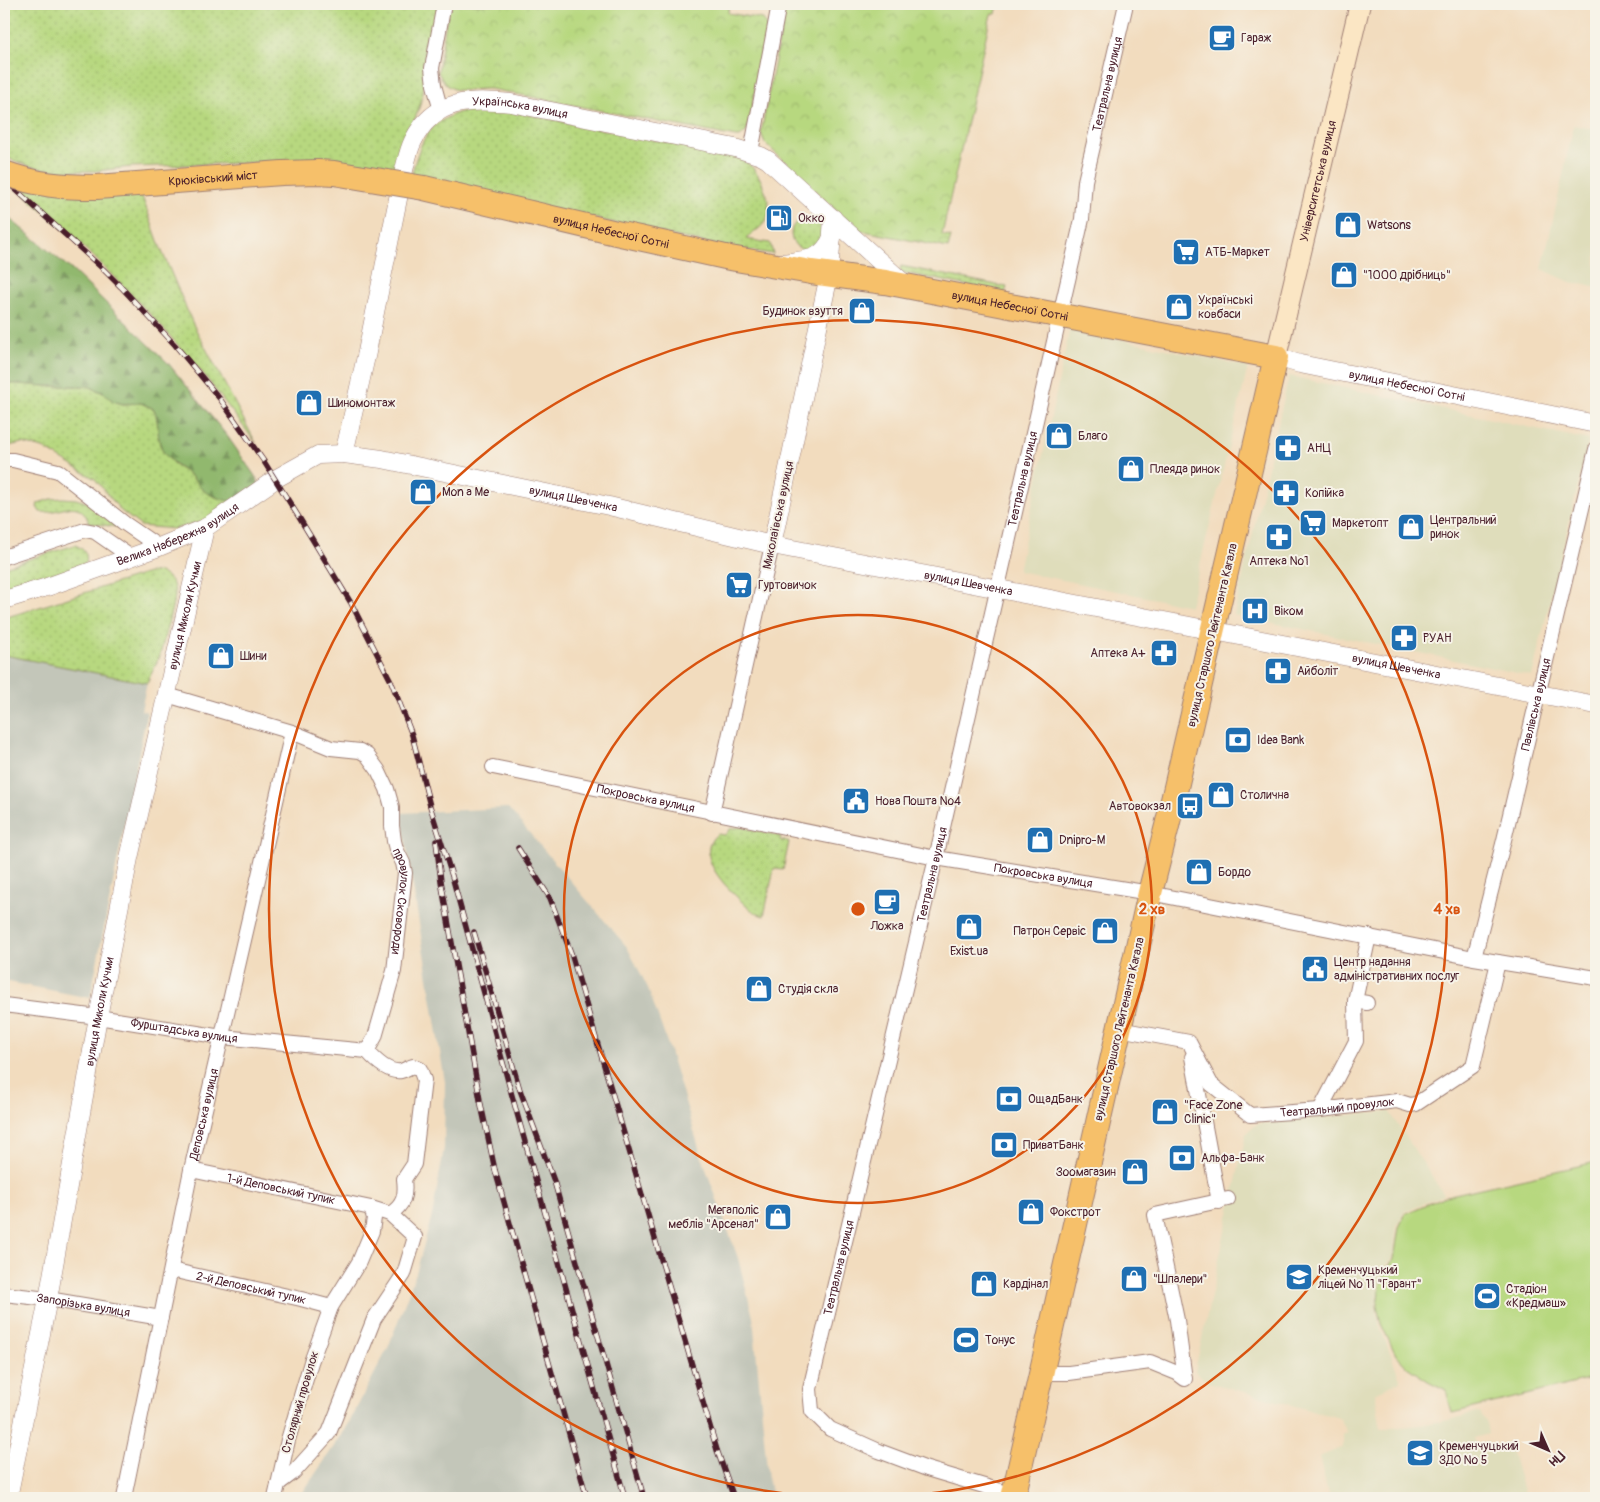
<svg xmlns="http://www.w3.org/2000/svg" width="1600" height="1502" font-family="Pangolin,sans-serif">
<defs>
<pattern id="grass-dots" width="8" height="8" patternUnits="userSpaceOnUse" patternTransform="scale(1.25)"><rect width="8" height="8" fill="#b7d87f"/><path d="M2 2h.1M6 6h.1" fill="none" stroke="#9fb96e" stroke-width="1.8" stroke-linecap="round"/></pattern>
<pattern id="forest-firs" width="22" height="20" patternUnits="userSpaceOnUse" patternTransform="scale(1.25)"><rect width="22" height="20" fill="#91b86e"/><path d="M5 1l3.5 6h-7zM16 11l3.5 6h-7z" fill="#78955b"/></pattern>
<pattern id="park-crowns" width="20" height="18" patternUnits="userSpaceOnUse" patternTransform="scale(1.25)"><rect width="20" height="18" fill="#b7d87f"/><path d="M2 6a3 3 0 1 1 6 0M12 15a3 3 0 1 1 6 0" fill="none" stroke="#9fb96e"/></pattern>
</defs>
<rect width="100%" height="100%" fill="#f7f3e8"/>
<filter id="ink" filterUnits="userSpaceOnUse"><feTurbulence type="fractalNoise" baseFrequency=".02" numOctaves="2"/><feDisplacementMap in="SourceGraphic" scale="10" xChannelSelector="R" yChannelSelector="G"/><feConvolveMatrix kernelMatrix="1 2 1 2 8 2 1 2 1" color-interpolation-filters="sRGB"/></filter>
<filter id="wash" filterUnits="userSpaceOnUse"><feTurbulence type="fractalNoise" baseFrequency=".0096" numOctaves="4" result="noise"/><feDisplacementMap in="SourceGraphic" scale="20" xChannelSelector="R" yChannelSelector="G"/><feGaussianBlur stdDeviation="1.12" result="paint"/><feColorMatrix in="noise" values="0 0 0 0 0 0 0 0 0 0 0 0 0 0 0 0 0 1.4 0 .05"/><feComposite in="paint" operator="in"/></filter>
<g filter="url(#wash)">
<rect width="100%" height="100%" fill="#f2dcbe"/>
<!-- built -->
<g fill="#dfddbb">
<polygon points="1574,125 1596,130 1596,287 1570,282 1542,269"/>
<polygon points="1070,328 1248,367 1190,606 1018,571"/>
<polygon points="1289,376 1589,440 1532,676 1234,615"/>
<polygon points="1389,1111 1444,1195 1405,1211 1397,1226 1393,1258 1385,1267 1379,1286 1376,1306 1379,1324 1401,1381 1375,1393 1381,1429 1421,1425 1449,1420 1480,1412 1486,1422 1488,1434 1474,1438 1476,1446 1488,1442 1490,1449 1509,1442 1525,1498 1329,1498 1319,1457 1343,1447 1343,1434 1348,1433 1339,1418 1208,1382 1195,1371 1246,1134 1257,1124"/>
</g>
<!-- industrial -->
<g fill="#c3c6b9">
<polygon points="4,655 147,683 141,710 147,712 90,998 4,981"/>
<polygon points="508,808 627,947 648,988 669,1048 702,1158 738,1258 753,1317 768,1480 773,1498 299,1498 345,1430 388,1348 416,1273 433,1212 444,1148 445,1082 401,813"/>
</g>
<!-- grass -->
<g fill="url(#grass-dots)" stroke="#807c55">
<polygon points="5,4 440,4 420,105 395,174 318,160 131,167 96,171 74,171 49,170 29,166 4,157 4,5"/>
<path d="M473,108H488L525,114L738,157C754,165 761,177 766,194C769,203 771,211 766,220C762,228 752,233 746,239L770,243L773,254L720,246L411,178C421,135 430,120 473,108Z"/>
<polygon points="9,181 139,188 161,249 193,324 256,443 201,371 153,317 92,255"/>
<circle cx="807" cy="234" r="16"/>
<polygon points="901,266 1007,287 1005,293 900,272"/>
<polygon points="4,383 47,386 88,386 104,393 113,401 123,404 141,403 154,409 157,416 160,445 174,464 190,475 203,490 236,503 207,521 173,529 141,526 121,511 95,479 43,448 22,443 4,447"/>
<path d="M63,498L76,499L89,503L118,527L89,523C79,494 61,515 40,512L37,507L38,503L51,499Z"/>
<path d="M75,545C84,549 88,553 86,563L81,568L4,591V567Z"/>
<path d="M160,572C171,578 175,584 175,596L160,655L147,683L4,655V618L148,573Z"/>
<path d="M740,827L781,836L780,840L789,842L783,870L774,869L764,916C752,913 744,904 736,896C721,882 695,853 717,834L725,835L730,829Z"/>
</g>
<!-- forest -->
<path fill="url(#forest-firs)" stroke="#6e6c4c" d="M4,214L72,270L168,363L228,437L257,479L259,484L236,503C225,500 211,497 203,490C198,486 195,479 190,475C179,465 164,460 160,444C157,433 159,421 154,409L141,403L123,404L113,401L104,393L88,386H47L4,383Z"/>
<!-- park -->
<g fill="url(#park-crowns)" stroke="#807c55">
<path d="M449,4H729L728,13L762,19L766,24L767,29L747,131L740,137H736L491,89C466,88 451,99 438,72Z"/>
<polygon points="786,4 998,4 996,14 991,14 942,235 951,237 948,248 859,230 852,226 765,143 761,133"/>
</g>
<!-- pitch -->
<polygon fill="#b7d87f" stroke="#807c55" points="1596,1162 1596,1378 1452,1413 1446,1390 1428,1381 1407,1367 1396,1355 1381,1324 1377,1306 1380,1286 1386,1269 1394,1259 1399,1227 1406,1213 1446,1196"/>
</g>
<g filter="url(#ink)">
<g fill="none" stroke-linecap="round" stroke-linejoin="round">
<!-- minor casing -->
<g stroke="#9e7e74" stroke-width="16">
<g id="minor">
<polyline points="441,111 434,85 432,68 444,4"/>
<polyline points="751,152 779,4"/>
<polyline points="4,460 13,460 58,471 124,523 159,547"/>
<polyline points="4,557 85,530 95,532 131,557"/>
<path id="s1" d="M167,695L292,732L331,748L360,751L367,755L378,770L387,789L392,807V826L394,841L396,849L403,863L405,873L394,971L375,1037L367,1051C375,1060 388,1073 401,1071C405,1070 409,1067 413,1066L420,1069L424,1080L414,1164L404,1179C406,1195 404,1205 390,1214L371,1208L374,1218L372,1231L359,1262L331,1307L311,1362L288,1440L275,1498"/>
<path id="s2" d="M493,767L936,858L1150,893L1474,958L1596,978"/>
<polyline points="712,813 772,545"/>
<path id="s3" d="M1474,958L1504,840L1596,449"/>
<polyline points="1367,1003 1355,1001 1369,936"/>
<path id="s4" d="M4,1005L98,1017L222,1037L367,1051"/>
<path id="s5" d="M1119,1029L1189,1042L1211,1084L1250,1115L1320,1110L1397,1101L1410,1105L1416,1104L1473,1066L1498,962"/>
<polyline points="1192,1057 1219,1202"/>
<polyline points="1320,1110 1356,1041 1355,1001"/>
<path id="s6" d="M191,1170L371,1208"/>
<path id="s7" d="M171,1270L301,1299L331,1307"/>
<path id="s8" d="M4,1294L48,1299L161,1318"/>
<polyline points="1042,1373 1069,1373 1150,1362 1177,1373 1185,1379 1177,1320 1155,1215 1228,1199"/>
<polyline points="278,1484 294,1472 329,1433 374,1319 404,1274 415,1237 390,1214"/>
<path id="s9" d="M1014,1495L927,1469L879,1451L830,1429L812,1411L810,1389L936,858L1082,219L1085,181L1126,4"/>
<path id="s10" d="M124,1498L191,1170L292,732"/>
</g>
</g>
<!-- tertiary casing -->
<g stroke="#9e7e74" stroke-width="19">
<g id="tertiary">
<path d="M782,263C807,259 820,262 832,238"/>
<path id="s11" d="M1276,357L1300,364L1596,424"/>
<path id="s12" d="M344,454L367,352L403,174C406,163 408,151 413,141C434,98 471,99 511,103L735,148L761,156L768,160L908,287"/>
<polyline points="772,545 829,275 833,218"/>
<path id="s13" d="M4,600L47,587L159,547L205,528L277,478L318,455L344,454L382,459L609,506L772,545L1596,705"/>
<path id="s14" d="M8,1498L48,1299L98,1017L129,858L205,528"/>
</g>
</g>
<!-- secondary casing -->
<g stroke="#9e7e74" stroke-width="22">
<g id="secondary">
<path id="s15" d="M1276,357L1360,4"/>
</g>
</g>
<!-- trunk casing -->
<g stroke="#9e7e74" stroke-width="26">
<g id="trunk">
<path id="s16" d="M424,188L616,233L730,258L811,272L885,282L1276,357L1167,826L1150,893L1013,1498"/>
</g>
</g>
<!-- minor -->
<use href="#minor" stroke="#fff" stroke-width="14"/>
<!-- tertiary -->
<use href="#tertiary" stroke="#fff" stroke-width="18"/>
<!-- secondary -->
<use href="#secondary" stroke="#fbe6c4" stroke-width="20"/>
<!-- trunk -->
<use href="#trunk" stroke="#f6c06b" stroke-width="24"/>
<!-- rail casing -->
<g stroke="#4a1f2b" stroke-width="5.5">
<g id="rail">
<polyline points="4,179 103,269 121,287 175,345 220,399 263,460 300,519 351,603 391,681 412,735 430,806 452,876 511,1092 625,1498"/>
<polyline points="436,841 441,881 480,1100 495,1170 587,1498"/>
<polyline points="518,848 550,898 571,953 717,1450 734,1498"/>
<polyline points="474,932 520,1090 554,1181 644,1498"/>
</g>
</g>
<!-- rail -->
<use href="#rail" stroke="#f7f3e8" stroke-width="4" stroke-dasharray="11" stroke-linecap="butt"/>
<!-- trunk-bridge casing -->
<g stroke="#9e7e74" stroke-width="26" stroke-linecap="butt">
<g id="trunk-bridge">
<path id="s17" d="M4,173C37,185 61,187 97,187L282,173L318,172L334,173L424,188"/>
</g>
</g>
<!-- trunk-bridge -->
<use href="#trunk-bridge" stroke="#f6c06b" stroke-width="24"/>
</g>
</g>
<!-- distance rings -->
<g fill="none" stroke="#d8530f" stroke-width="2.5">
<circle cx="858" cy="909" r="294"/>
<circle cx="858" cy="909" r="589"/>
</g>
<!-- icons -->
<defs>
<g id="cafe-square" transform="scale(1.4375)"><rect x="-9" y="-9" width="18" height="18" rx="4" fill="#1f6fb2" stroke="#f7f3e8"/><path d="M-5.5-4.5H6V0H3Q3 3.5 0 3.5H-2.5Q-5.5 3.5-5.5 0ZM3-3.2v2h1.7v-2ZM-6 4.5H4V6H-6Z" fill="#fff"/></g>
<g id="fuel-square" transform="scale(1.4375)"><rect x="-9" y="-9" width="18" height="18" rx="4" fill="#1f6fb2" stroke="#f7f3e8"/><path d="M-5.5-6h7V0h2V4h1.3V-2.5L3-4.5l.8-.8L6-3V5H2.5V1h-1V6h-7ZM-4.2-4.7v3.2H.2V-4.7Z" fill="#fff"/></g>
<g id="shop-square" transform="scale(1.4375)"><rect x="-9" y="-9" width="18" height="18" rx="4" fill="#1f6fb2" stroke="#f7f3e8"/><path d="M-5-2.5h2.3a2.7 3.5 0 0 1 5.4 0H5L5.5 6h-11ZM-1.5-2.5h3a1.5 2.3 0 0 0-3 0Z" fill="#fff"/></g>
<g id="supermarket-square" transform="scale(1.4375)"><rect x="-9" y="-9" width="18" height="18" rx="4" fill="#1f6fb2" stroke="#f7f3e8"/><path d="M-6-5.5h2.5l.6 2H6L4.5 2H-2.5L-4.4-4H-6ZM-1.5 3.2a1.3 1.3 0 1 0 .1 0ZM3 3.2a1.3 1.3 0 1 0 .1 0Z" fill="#fff"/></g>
<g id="pharmacy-square" transform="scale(1.4375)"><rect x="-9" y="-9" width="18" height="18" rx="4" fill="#1f6fb2" stroke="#f7f3e8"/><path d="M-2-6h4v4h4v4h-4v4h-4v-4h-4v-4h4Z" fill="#fff"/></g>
<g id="hospital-square" transform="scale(1.4375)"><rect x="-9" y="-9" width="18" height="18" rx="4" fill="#1f6fb2" stroke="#f7f3e8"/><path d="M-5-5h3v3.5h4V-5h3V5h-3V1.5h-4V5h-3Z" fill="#fff"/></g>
<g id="bank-square" transform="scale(1.4375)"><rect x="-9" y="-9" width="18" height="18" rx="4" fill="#1f6fb2" stroke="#f7f3e8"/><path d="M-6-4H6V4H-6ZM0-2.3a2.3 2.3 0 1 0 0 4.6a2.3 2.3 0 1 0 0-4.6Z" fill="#fff"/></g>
<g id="civic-square" transform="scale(1.4375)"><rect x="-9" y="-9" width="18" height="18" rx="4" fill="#1f6fb2" stroke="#f7f3e8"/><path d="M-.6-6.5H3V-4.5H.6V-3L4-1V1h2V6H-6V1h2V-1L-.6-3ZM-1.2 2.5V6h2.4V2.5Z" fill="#fff"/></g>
<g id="bus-square" transform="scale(1.4375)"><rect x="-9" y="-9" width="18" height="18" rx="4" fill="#1f6fb2" stroke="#f7f3e8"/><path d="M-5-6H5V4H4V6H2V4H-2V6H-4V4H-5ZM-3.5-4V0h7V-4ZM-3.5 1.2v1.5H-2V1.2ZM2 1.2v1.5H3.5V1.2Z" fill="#fff"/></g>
<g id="school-square" transform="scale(1.4375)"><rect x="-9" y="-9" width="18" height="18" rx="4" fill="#1f6fb2" stroke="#f7f3e8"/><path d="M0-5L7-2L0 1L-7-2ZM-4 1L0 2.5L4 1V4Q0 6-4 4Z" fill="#fff"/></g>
<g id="stadium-square" transform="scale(1.4375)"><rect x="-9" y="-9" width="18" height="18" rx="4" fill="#1f6fb2" stroke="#f7f3e8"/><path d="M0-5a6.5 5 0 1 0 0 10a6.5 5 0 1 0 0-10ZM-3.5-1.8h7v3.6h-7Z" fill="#fff"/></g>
</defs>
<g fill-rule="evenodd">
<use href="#cafe-square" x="1222" y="38"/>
<use href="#fuel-square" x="779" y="218"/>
<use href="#shop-square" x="1348" y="225"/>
<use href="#supermarket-square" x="1186" y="252"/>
<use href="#shop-square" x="1344" y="275"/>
<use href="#shop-square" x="1179" y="307"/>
<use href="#shop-square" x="862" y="311"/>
<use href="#shop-square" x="309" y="403"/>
<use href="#shop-square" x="1059" y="436"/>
<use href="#pharmacy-square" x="1288" y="448"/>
<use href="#shop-square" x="1131" y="469"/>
<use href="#shop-square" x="423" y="492"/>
<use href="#pharmacy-square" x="1286" y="493"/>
<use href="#supermarket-square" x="1313" y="523"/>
<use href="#shop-square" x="1411" y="527"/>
<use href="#pharmacy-square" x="1279" y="537"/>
<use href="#supermarket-square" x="739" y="585"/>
<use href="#hospital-square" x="1255" y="611"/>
<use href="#pharmacy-square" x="1404" y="638"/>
<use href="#pharmacy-square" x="1164" y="653"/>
<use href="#shop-square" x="221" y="656"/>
<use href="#pharmacy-square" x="1278" y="671"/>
<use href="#bank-square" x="1238" y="740"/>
<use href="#shop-square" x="1221" y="795"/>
<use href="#civic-square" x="856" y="801"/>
<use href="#bus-square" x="1190" y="806"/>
<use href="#shop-square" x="1040" y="840"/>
<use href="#shop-square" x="1199" y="872"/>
<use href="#cafe-square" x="887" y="902"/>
<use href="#shop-square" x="969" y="927"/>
<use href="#shop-square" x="1105" y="931"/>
<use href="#civic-square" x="1315" y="969"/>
<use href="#shop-square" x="759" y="989"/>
<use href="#bank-square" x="1009" y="1099"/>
<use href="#shop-square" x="1165" y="1112"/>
<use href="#bank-square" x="1004" y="1145"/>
<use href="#bank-square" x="1182" y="1158"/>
<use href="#shop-square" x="1135" y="1172"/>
<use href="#shop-square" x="1031" y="1212"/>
<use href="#shop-square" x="778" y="1217"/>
<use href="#school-square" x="1299" y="1277"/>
<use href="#shop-square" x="1134" y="1279"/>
<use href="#shop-square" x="984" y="1284"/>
<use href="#stadium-square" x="1487" y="1296"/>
<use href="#stadium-square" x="966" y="1340"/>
<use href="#school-square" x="1420" y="1453"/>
</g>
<g text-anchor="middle" stroke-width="4" stroke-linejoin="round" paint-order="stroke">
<!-- poi labels -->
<g font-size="12" fill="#4a1f2b" stroke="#f7f3e8" text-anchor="start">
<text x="1241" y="42">Гараж</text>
<text x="798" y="222">Окко</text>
<text x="1367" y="229">Watsons</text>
<text x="1205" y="256">АТБ-Маркет</text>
<text x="1363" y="279">"1000 дрібниць"</text>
<text x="1198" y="304">Українські<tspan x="1198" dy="14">ковбаси</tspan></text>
<text x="843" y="315" text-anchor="end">Будинок взуття</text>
<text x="328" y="407">Шиномонтаж</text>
<text x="1078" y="440">Благо</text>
<text x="1307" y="452">АНЦ</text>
<text x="1150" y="473">Плеяда ринок</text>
<text x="442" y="496">Mon a Me</text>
<text x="1305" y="497">Копійка</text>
<text x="1430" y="524">Центральний<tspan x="1430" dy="14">ринок</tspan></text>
<text x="1332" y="527">Маркетопт</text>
<text x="1279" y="565" text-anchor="middle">Аптека №1</text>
<text x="758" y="589">Гуртовичок</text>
<text x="1274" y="615">Віком</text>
<text x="1423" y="642">РУАН</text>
<text x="1145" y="657" text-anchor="end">Аптека А+</text>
<text x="240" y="660">Шини</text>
<text x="1297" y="675">Айболіт</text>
<text x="1257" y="744">Idea Bank</text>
<text x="1240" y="799">Столична</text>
<text x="875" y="805">Нова Пошта №4</text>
<text x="1171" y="810" text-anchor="end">Автовокзал</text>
<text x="1059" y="844">Dnipro-M</text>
<text x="1218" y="876">Бордо</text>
<text x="887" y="930" text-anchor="middle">Ложка</text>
<text x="1086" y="935" text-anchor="end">Патрон Сервіс</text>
<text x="969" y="955" text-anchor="middle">Exist.ua</text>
<text x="1334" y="966">Центр надання<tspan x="1334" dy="14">адміністративних послуг</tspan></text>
<text x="778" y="993">Студія скла</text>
<text x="1028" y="1103">ОщадБанк</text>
<text x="1184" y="1109">"Face Zone<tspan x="1184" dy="14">Clinic"</tspan></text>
<text x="1023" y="1149">ПриватБанк</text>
<text x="1201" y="1162">Альфа-Банк</text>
<text x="1116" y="1176" text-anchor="end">Зоомагазин</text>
<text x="759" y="1214" text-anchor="end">Мегаполіс<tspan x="759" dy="14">меблів "Арсенал"</tspan></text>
<text x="1050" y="1216">Фокстрот</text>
<text x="1318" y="1274">Кременчуцький<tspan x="1318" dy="14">ліцей № 11 "Гарант"</tspan></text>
<text x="1153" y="1283">"Шпалери"</text>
<text x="1003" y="1288">Кардінал</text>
<text x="1506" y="1293">Стадіон<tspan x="1506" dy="14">«Кредмаш»</tspan></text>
<text x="985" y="1344">Тонус</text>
<text x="1439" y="1450">Кременчуцький<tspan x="1439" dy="14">ЗДО № 5</tspan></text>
</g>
<!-- street labels -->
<g font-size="12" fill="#4a1f2b" stroke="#f7f3e8">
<text dy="4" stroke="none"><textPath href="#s9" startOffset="1582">Театральна вулиця</textPath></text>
<text dy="4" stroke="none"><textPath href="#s12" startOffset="444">Українська вулиця</textPath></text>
<text dy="4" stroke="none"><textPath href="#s17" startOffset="211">Крюківський міст</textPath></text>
<text dy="4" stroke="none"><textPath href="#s15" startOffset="181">Університетська вулиця</textPath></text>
<text dy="4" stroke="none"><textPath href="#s16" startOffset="192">вулиця Небесної Сотні</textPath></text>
<text dy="4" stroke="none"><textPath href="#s16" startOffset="598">вулиця Небесної Сотні</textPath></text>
<text dy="4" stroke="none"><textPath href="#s11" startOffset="134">вулиця Небесної Сотні</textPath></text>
<text dy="4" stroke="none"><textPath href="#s9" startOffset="1178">Театральна вулиця</textPath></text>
<text dy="4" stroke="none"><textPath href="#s13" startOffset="608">вулиця Шевченка</textPath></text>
<text transform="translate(778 515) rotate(-78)" y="4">Миколаївська вулиця</text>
<text dy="4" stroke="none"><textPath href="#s13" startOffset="186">Велика Набережна вулиця</textPath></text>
<text dy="4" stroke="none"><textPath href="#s13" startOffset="1012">вулиця Шевченка</textPath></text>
<text dy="4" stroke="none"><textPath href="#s14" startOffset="900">вулиця Миколи Кучми</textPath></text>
<text transform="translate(1212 635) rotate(-77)" y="4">вулиця Старшого Лейтенанта Кагала</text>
<text dy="4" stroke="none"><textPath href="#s13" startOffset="1448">вулиця Шевченка</textPath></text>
<text dy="4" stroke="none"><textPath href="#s3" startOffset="261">Павлівська вулиця</textPath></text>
<text dy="4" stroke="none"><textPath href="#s2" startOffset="156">Покровська вулиця</textPath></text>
<text dy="4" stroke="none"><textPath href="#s9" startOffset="772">Театральна вулиця</textPath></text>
<text dy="4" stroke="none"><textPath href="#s2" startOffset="561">Покровська вулиця</textPath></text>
<text dy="4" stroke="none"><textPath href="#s1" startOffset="364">провулок Сковороди</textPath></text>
<text dy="4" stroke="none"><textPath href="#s14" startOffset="495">вулиця Миколи Кучми</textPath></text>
<text transform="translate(1119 1029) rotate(-77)" y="4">вулиця Старшого Лейтенанта Кагала</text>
<text dy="4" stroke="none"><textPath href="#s4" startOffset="182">Фурштадська вулиця</textPath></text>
<text dy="4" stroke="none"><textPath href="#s5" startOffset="256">Театральний провулок</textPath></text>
<text dy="4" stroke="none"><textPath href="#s10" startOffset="392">Деповська вулиця</textPath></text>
<text dy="4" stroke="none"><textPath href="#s6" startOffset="92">1-й Деповський тупик</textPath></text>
<text dy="4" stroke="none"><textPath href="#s9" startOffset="368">Театральна вулиця</textPath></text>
<text dy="4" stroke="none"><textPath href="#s7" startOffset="82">2-й Деповський тупик</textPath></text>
<text dy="4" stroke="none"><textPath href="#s8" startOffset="80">Запорізька вулиця</textPath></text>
<text transform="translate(300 1402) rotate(-74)" y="4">Столярний провулок</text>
</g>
</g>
<circle cx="858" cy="909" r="8" fill="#d8530f" stroke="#f7f3e8" stroke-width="2.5"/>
<g font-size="15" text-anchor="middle" font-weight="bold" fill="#d8530f" stroke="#f7f3e8" stroke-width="4" stroke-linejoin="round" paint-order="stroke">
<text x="1152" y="914">2 хв</text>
<text x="1447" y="914">4 хв</text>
</g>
<!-- margin -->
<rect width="1600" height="1502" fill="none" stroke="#f7f3e8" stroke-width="20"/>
<!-- north arrow -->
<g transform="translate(1548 1450) rotate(135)" stroke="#f7f3e8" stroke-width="4" paint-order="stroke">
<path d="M0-4L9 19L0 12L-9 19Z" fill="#4a1f2b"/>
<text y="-8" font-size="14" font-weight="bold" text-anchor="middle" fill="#4a1f2b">Пн</text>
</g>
</svg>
